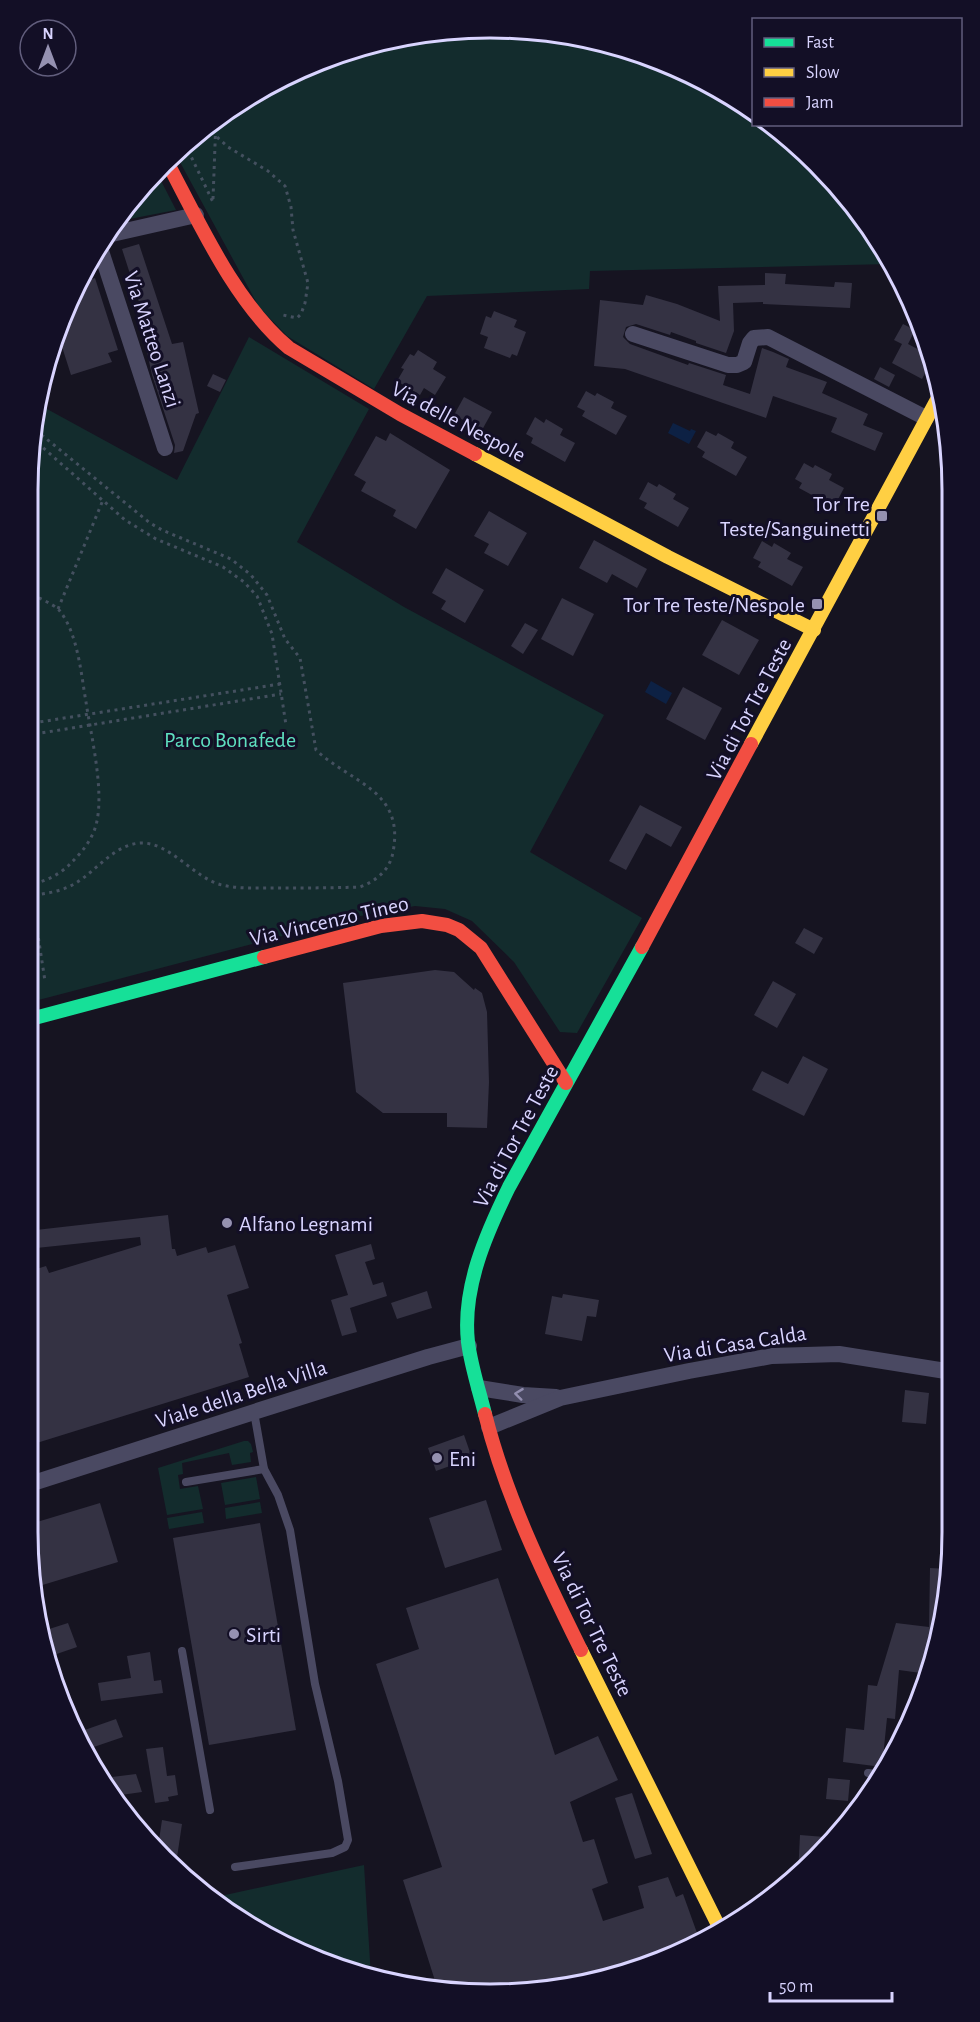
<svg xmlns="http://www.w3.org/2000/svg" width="980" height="2022" font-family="'Alegreya Sans',sans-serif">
<rect width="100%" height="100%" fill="#161421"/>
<!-- green -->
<g fill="#132c2d">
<polygon points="490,27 581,36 667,62 753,112 754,124 774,125 857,208 890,264 590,271 589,289 427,296 374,389 287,336 259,307 175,153 233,105 313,62 400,36"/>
<polygon points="156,171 176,210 114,222"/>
<polygon points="249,337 369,409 297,542 404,607 604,715 530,852 642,918 577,1033 560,1032 514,962 472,921 445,909 415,906 355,917 27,1003 27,490 36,403 177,480"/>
<polygon points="244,1441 248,1441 251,1444 253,1452 250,1453 251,1462 232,1465 229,1453 182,1463 183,1474 178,1475 180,1489 198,1486 203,1509 167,1515 158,1468"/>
<polygon points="256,1477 260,1499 225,1505 221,1483"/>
<polygon points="260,1502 262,1513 226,1519 225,1508"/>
<polygon points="202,1512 204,1523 169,1529 167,1518"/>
<polygon points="364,1865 371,1977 312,1960 233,1917 210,1895 216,1897"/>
</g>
<!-- water -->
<g fill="#0d2144">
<polygon points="673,423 690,431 691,429 696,431 689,444 668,433"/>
<polygon points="651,681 672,693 666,704 645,692"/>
</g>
<!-- building -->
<g fill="#343243">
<polygon points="139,244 172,344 183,342 199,413 196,414 183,451 174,453 175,445 152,375 143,334 133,304 139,302 122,249"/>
<polygon points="765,273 786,274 785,284 834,287 835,282 852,283 850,308 763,304 763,302 733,303 734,331 726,353 696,343 696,341 671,332 670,335 636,324 626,327 623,337 630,344 688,365 689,363 726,375 723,385 750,394 762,348 773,352 789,359 786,367 827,382 822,393 868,414 863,425 883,433 875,451 831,432 837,418 773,396 766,418 625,369 594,366 600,300 643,305 646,295 677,304 720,321 718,286 765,285"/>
<polygon points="95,278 118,350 108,353 112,362 71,375 57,331 62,312 78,284"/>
<polygon points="494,311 517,320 514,327 526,332 517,356 512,354 510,358 484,348 488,337 480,334 486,316 491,318"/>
<polygon points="903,324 915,330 908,344 929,355 931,362 922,379 892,363 902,344 894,340"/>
<polygon points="418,350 437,362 433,369 446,377 435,395 424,388 420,395 397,381 404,369 401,368 410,354 414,356"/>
<polygon points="880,367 895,375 889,387 874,379"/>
<polygon points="213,374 226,380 220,392 207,386"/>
<polygon points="586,391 595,396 597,393 614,402 611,408 627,416 616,435 582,416 585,411 577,407"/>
<polygon points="464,397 492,412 482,430 454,415"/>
<polygon points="535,417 544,423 546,419 563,429 560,435 575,443 565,462 531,443 533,438 526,434"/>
<polygon points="706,431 716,436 718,433 734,442 731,448 747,457 736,476 702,457 705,452 697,447"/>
<polygon points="390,433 450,470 416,529 393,516 396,510 361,491 366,482 354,475 376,436 386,441"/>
<polygon points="804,463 813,468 815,465 832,474 829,480 844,488 834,507 799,488 802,483 795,479"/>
<polygon points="648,482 657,487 659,484 676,494 673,499 689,508 678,527 644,508 647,503 639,499"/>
<polygon points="489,511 527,533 508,566 484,553 489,544 474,536"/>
<polygon points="594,540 647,569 637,588 612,574 607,583 579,568"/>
<polygon points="762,541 772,547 774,543 791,553 787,559 803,567 792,586 758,567 761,562 753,558"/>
<polygon points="446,568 484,590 465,623 441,609 446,601 432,593"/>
<polygon points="562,598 594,614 573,656 541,639"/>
<polygon points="722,620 759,640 739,675 702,655"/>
<polygon points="525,623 538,630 523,654 511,646"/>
<polygon points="683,687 722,708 705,740 666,719"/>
<polygon points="640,805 682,827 671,847 646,833 626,870 609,861"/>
<polygon points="804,928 823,938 814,954 795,943"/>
<polygon points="435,970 454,972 474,990 475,988 482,993 487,1012 489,1082 487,1128 447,1127 447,1113 383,1113 356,1092 343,983"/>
<polygon points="773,981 796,994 777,1028 754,1015"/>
<polygon points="803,1056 828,1069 804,1116 752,1090 762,1071 788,1084"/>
<polygon points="168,1215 172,1249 175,1249 177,1256 206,1247 208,1253 235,1245 249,1288 227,1295 242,1343 239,1344 249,1377 27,1446 27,1272 46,1266 49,1273 141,1245 140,1237 27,1249 27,1231"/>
<polygon points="371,1244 375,1259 365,1262 373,1285 383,1282 387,1296 350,1308 357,1332 342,1336 331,1300 348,1295 335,1255"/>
<polygon points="427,1291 432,1308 397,1319 391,1303"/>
<polygon points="563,1294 599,1300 596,1317 587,1316 582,1341 545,1334 552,1296 562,1298"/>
<polygon points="905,1390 929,1393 926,1424 902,1422"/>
<polygon points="464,1435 472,1458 436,1471 428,1448"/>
<polygon points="486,1500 502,1550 445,1568 429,1518"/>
<polygon points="100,1503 118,1562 36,1587 27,1525"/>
<polygon points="260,1523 296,1730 209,1745 173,1538"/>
<polygon points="930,1568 949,1569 944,1623 928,1674 899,1670 895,1719 887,1718 882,1767 843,1762 846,1728 864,1730 868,1685 877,1686 896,1623 929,1627"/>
<polygon points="498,1578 555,1755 598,1736 618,1780 570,1802 583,1842 594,1839 608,1883 592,1889 603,1921 644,1908 638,1886 668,1877 676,1897 683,1894 701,1944 695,1947 550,1991 437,1987 403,1880 442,1867 376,1664 419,1649 406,1608"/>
<polygon points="68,1623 77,1647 48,1657 43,1631"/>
<polygon points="150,1652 154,1681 161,1680 163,1693 101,1701 98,1683 131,1678 127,1656"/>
<polygon points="116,1719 123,1737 88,1749 79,1732"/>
<polygon points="163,1747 167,1776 175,1775 178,1795 168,1797 169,1801 155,1803 146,1749"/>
<polygon points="136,1774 142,1792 114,1796 112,1777"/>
<polygon points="828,1778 850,1780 848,1801 826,1799"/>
<polygon points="632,1793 652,1854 635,1859 615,1798"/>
<polygon points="162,1820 182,1824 176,1864 158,1847"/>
<polygon points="800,1835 837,1838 798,1875"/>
</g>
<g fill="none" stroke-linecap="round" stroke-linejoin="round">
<!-- path -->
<g stroke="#44505f" stroke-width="3" stroke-dasharray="3 4.5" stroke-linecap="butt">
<polyline points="206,127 228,147 268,171 285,186 291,207 293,230 308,283 305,303 301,314 297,318 283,315"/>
<polyline points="185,144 213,202"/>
<polyline points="213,199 216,119"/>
<polyline points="32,438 125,520 156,539 223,567 244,582 257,596 272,634 286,725"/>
<polyline points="58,609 103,500"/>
<polyline points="33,723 280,684"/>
<polyline points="35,734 281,694"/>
<path d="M27,788C32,783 36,778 37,772C39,754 34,708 27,691"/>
<polyline points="27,864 45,981"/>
<path d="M27,884C42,884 61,874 71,863C82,852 92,840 96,825C105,792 91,736 86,702C81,674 78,633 59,610C52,603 36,597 27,592"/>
<path d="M27,896C44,894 61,892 76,883C97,870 115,844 141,843C170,842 195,879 222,885C238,889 256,888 273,888C302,888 331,888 360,887C376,881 390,870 393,852C405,790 351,783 316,750L300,658L285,639L267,595L251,575L231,559L162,530L150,523L33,428"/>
</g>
<!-- lane -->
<g stroke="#4a4962" stroke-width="8">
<polyline points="186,1482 264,1469"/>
<polyline points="182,1651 210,1810"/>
<polyline points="868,1773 878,1774"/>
<polyline points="235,1867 332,1853 345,1847 348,1840 338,1781 315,1684 290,1530 278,1495 264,1469 254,1412"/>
</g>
<!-- street -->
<g stroke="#4a4962" stroke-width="16">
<polyline points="103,236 196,215"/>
<polyline points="99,245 165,448"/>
<polyline points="633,334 728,365 737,365 744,362 750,343 754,338 768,337 926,418"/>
<polyline points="479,1388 523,1395 556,1397"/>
<polyline points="489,1427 560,1398 689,1371 772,1356 839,1354 952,1372"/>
<polyline points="27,1485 254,1412 428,1357 469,1346"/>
</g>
<!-- fast -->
<g stroke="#16e098" stroke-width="14">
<polyline points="27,1020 264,957"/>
<path d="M485,1414C479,1390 471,1366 468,1342C462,1288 486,1234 509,1187L642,947"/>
</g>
<!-- slow -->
<g stroke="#ffcf43" stroke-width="14">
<polyline points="475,454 668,557 814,630"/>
<polyline points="751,744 940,394"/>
<polyline points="581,1650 721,1931"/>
</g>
<!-- jam -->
<g stroke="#f24e42" stroke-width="14">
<path d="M166,160C199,222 235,303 289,348L400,414L475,454"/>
<polyline points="642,947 751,744"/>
<polyline points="264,957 381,926 422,921 447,925 459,930 481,948 566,1083"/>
<path d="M485,1414C506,1497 543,1573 581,1650"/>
</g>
</g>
<!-- one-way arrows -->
<defs><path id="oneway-chevron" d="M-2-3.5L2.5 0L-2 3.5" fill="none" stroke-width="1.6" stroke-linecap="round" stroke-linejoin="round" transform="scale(1.5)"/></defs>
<use stroke="#928eb0" href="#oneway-chevron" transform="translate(519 1394) rotate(-173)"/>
<!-- markers -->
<g fill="#9591b1" stroke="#130f26" stroke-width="2">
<rect x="876" y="510" width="12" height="12" rx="3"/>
<rect x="811" y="598" width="12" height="12" rx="3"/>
<circle cx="227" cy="1223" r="6"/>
<circle cx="437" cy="1458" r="6"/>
<circle cx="234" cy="1634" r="6"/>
</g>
<g text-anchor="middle" stroke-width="6" stroke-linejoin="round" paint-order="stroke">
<!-- street labels -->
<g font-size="22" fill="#d9d4ff" stroke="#130f26">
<text transform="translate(153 339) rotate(72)" y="8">Via Matteo Lanzi</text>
<text transform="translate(459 421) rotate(28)" y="8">Via delle Nespole</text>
<text transform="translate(748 709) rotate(-62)" y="8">Via di Tor Tre Teste</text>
<text transform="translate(329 920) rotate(-13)" y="8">Via Vincenzo Tineo</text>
<text transform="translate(515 1136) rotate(-62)" y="8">Via di Tor Tre Teste</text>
<text transform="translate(735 1343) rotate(-9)" y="8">Via di Casa Calda</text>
<text transform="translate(241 1393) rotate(-18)" y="8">Viale della Bella Villa</text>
<text transform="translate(593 1624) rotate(64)" y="8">Via di Tor Tre Teste</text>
</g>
<!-- poi labels -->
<g font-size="22" fill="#d9d4ff" stroke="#130f26" text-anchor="start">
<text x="870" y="511" text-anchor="end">Tor Tre<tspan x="870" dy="25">Teste/Sanguinetti</tspan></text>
<text x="805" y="612" text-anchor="end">Tor Tre Teste/Nespole</text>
<text x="239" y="1231">Alfano Legnami</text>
<text x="449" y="1466">Eni</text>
<text x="246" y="1642">Sirti</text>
</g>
<!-- park labels -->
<g font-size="22" fill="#5fe0c0" stroke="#130f26">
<text x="230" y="747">Parco Bonafede</text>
</g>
</g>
<!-- crop -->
<path d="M0 0H980V2022H0ZM490 38H490A452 452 0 0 1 942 490V1532A452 452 0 0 1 490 1984H490A452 452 0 0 1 38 1532V490A452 452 0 0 1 490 38Z" fill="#130f26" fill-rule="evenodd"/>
<path fill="none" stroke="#d9d4ff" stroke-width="3" d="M490 38H490A452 452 0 0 1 942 490V1532A452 452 0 0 1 490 1984H490A452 452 0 0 1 38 1532V490A452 452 0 0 1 490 38Z"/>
<!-- legend -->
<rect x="752" y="18" width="210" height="108" fill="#130f26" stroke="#625e7d" stroke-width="1.5"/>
<rect x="764" y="38" width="30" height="9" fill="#16e098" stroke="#625e7d" stroke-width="1.5"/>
<text x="806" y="48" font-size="18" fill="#d9d4ff">Fast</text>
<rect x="764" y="68" width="30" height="9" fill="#ffcf43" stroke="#625e7d" stroke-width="1.5"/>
<text x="806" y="78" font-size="18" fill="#d9d4ff">Slow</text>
<rect x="764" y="98" width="30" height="9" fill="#f24e42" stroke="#625e7d" stroke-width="1.5"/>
<text x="806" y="108" font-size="18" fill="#d9d4ff">Jam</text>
<!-- north arrow -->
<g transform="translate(48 48)"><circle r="28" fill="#130f26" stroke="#625e7d" stroke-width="1.5"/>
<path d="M0-4.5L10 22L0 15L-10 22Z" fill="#9591b1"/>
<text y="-9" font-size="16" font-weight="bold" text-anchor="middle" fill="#d9d4ff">N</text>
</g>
<!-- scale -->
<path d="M770 1992v9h122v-9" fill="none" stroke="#d9d4ff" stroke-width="3"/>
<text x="779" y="1992" font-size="18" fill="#d9d4ff" stroke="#130f26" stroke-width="4.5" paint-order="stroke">50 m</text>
</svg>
